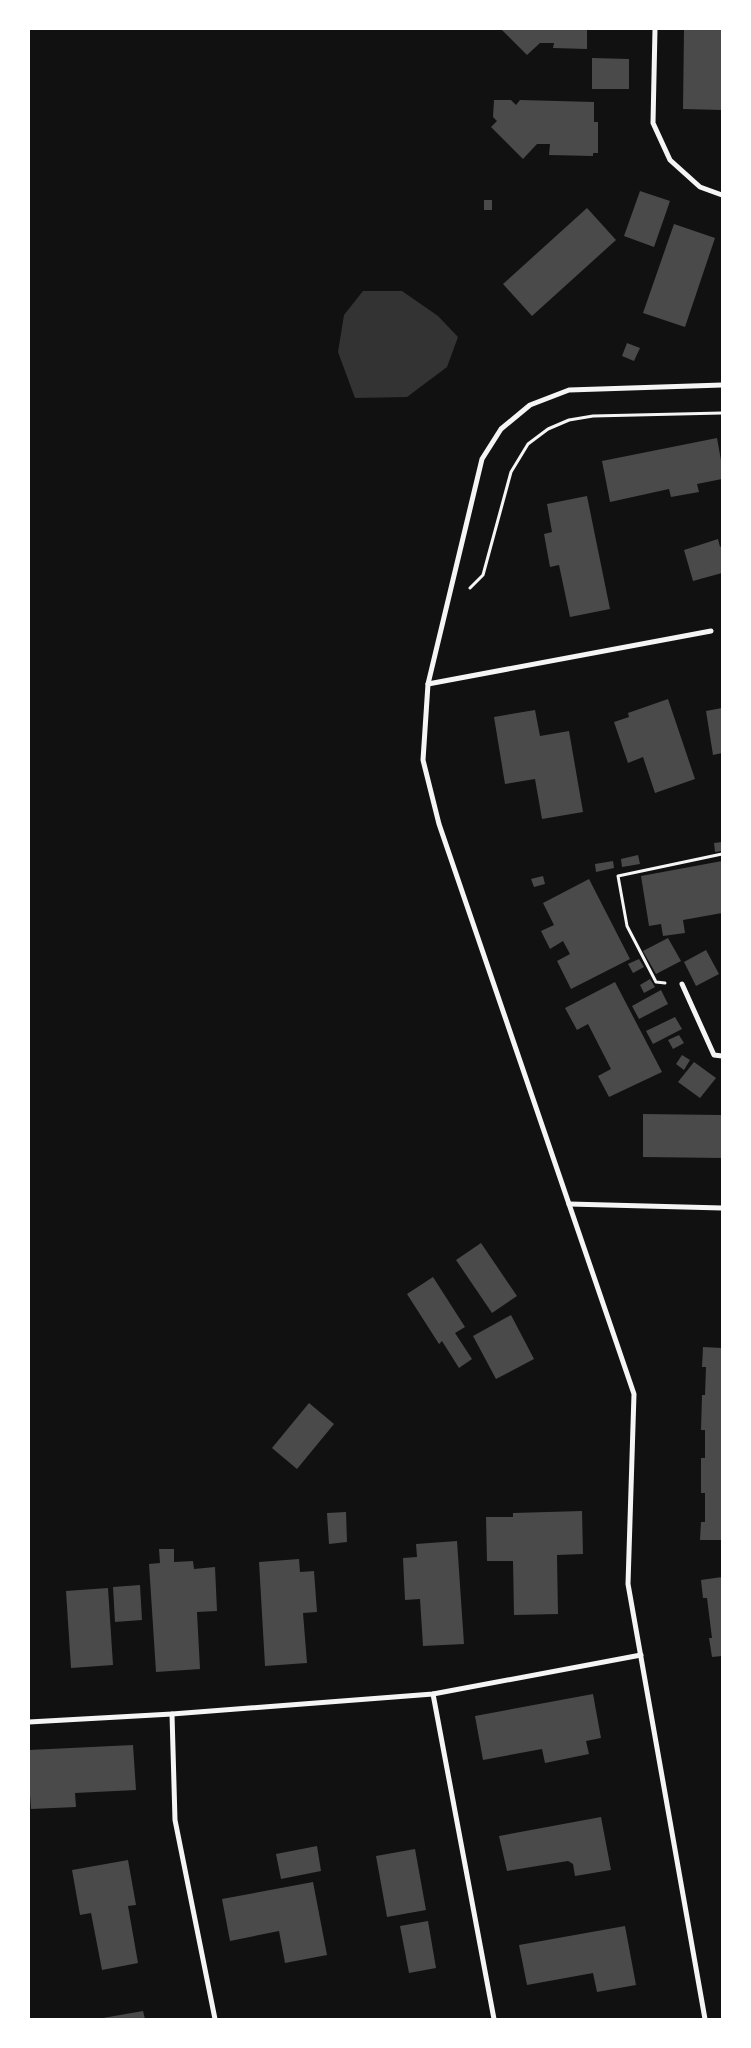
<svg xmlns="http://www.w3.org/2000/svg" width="751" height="2048" font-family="Manrope,sans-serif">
<rect width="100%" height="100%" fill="#111"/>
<!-- water -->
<polygon fill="#333" points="363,291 402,291 438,316 458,337 447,367 407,397 355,398 338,352 344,315"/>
<!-- building -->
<g fill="#4a4a4a">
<polygon points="501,29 587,29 587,49 553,48 554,43 540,43 527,55"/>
<polygon points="684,29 722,29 722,110 683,109"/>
<polygon points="592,58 629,59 629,89 592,89"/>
<polygon points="494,100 511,100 516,105 520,100 594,102 594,122 598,122 598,153 593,153 593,156 549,155 550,144 537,144 523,159 491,127 497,121 493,117"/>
<polygon points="640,191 670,201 654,247 624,236"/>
<rect x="484" y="200" width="8" height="10"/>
<polygon points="587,208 616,240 532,316 503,284"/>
<polygon points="674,224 715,238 685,327 643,313"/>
<polygon points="627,343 640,348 634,361 622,356"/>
<polygon points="717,438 722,466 722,479 697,484 699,492 671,497 669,489 610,502 602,461"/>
<polygon points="587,496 610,609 570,617 559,565 550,567 544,534 552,532 547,504"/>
<polygon points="718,539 720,547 722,546 722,573 693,581 684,550"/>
<polygon points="668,699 695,779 655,793 643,757 628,763 614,722 629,717 628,713"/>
<polygon points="722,708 722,753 713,755 706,711"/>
<polygon points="535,710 540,736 569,731 583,812 542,819 535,779 505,784 494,717"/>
<polygon points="722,842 722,851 715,852 714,843"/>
<polygon points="638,855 640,864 622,867 621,859"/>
<polygon points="613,861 614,868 596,872 595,864"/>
<polygon points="722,861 722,913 683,920 685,933 663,936 661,924 649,926 641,876"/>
<polygon points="543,876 545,884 534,887 531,879"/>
<polygon points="589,879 630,959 571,989 557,961 570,954 563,941 550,949 541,931 554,925 543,903"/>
<polygon points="668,938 681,961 656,974 643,951"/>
<polygon points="706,950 719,974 696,986 684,962"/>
<polygon points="639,959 644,967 633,973 628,964"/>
<polygon points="650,979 655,987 644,993 640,985"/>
<polygon points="615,982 662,1072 609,1097 598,1076 611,1069 588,1024 577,1030 565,1008"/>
<polygon points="661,990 668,1004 639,1019 632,1006"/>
<polygon points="675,1017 682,1029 653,1044 646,1031"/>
<polygon points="679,1035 684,1043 673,1049 668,1040"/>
<polygon points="682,1055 690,1060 684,1070 676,1064"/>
<polygon points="694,1062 716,1078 700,1098 678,1082"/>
<polygon points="643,1114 722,1115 722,1158 643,1157"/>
<polygon points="481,1243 517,1296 492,1313 456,1260"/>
<polygon points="433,1277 465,1327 455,1333 472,1359 459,1368 442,1341 439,1344 407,1294"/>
<polygon points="511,1315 534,1359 496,1379 473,1336"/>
<polygon points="703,1347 722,1348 722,1540 700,1540 701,1522 705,1522 705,1493 701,1493 701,1458 705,1458 705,1430 701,1430 702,1395 705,1395 706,1367 702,1367"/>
<polygon points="309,1403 334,1424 297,1469 272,1448"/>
<polygon points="582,1511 583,1554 557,1555 558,1614 514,1615 513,1561 487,1561 486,1517 513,1517 513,1513"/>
<polygon points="346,1512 347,1542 329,1544 327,1513"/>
<polygon points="457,1541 464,1644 423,1646 420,1599 405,1600 403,1558 417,1557 416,1544"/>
<polygon points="159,1549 174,1549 174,1562 193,1561 194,1569 215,1567 217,1611 197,1612 200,1669 156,1672 149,1564 160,1563"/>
<polygon points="299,1559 300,1572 314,1571 317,1612 303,1613 307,1663 265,1666 259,1562"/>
<polygon points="722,1577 722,1656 712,1657 709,1638 712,1638 707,1598 703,1598 701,1580"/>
<polygon points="140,1585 142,1620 115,1622 113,1587"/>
<polygon points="108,1588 113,1665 71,1668 66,1591"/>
<polygon points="593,1694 601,1738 586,1741 589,1754 545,1763 542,1749 483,1760 475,1716"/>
<polygon points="133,1745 136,1790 75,1793 76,1807 31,1809 30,1795 29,1795 29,1750"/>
<polygon points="601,1817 611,1870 575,1876 573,1864 568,1861 507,1871 499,1836"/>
<polygon points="317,1846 321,1871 281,1879 276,1854"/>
<polygon points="415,1849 426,1910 387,1917 376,1856"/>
<polygon points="128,1860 136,1905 128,1906 138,1963 102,1970 91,1913 80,1915 72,1870"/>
<polygon points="313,1882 327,1955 285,1963 279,1931 230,1941 222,1899"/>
<polygon points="428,1921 436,1968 409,1973 400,1926"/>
<polygon points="625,1926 636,1985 597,1992 593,1973 527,1985 519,1945"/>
<polygon points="143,2011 145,2019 103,2019 103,2018"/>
</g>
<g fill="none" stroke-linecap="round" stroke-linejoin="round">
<!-- path -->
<g stroke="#f5f5f5" stroke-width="3">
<polyline points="470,588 483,575 511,472 528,444 548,429 569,420 593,416 722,413"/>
<polyline points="665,983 656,982 627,926 618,876 722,854"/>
</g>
<!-- minor -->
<g stroke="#f5f5f5" stroke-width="5">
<polyline points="655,29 653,123 670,160 700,187 722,195"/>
<polyline points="428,684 711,631"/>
<polyline points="682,984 714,1055 722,1056"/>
<polyline points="569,1204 722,1208"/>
<polyline points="433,1694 494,2019"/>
<polyline points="172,1714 175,1820 215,2019"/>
<polyline points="29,1722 172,1714 433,1694 641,1655"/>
<polyline points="705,2019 628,1584 634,1394 439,824 423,760 428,684 482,459 501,429 530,405 569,390 722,385"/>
</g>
</g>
<!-- border -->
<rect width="751" height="2048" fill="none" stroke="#ffffff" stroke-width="60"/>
</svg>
